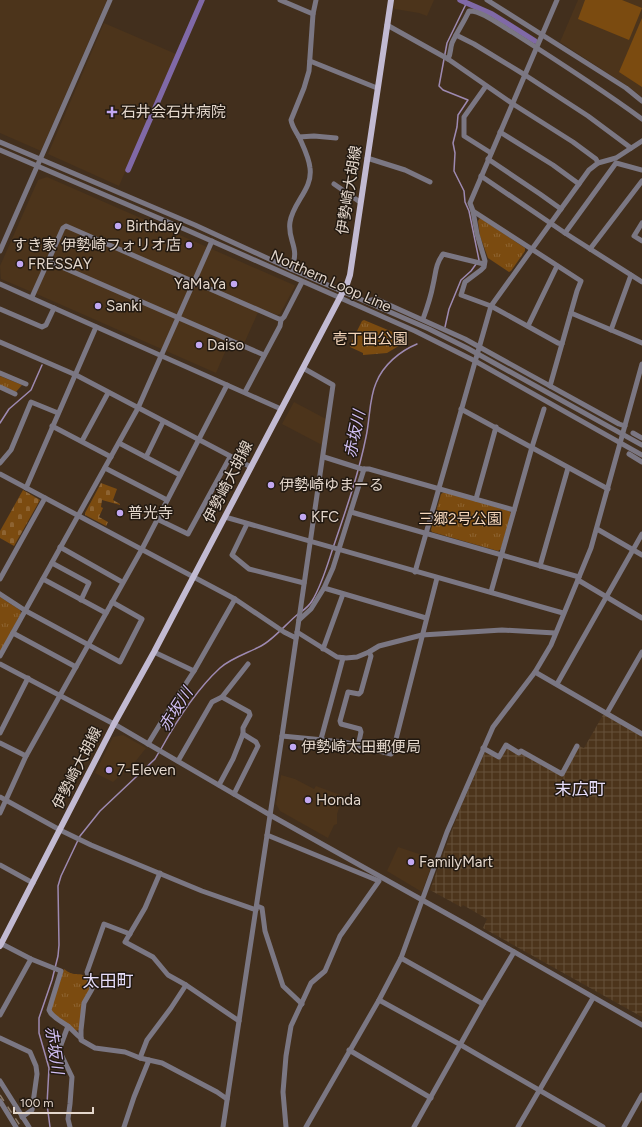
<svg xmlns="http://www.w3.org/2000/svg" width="642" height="1127" font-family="Figtree,'Noto Sans JP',sans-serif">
<defs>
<pattern id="industrial-grid" width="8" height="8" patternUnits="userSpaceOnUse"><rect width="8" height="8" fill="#4c341b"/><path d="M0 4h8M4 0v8" fill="none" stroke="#66513b"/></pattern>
<pattern id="grass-tufts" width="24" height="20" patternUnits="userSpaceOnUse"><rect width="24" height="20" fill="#7b4b10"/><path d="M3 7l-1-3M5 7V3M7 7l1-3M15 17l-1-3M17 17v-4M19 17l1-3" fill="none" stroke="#8e6432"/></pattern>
<pattern id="cemetery-stones" width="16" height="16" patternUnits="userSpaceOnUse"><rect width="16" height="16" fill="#7b4b10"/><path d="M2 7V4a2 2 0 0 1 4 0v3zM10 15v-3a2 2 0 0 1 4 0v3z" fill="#8e6432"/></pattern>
</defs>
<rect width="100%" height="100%" fill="#422f1d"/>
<!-- built -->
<g fill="#4c341b">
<polygon points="0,0 107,0 41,151 0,133"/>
<polygon points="394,0 434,0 427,16 419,13 395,9 393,7"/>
<polygon points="578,0 642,0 642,97 629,87 560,42"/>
<polygon points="104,23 176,54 119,186 48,154"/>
<polygon points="47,177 294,285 295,286 280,314 277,315 260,308 242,348 229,343 216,373 39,295 1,279 0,266 38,180"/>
<polygon points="294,402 326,419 322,445 282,424"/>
<polygon points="123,735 146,748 135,762 113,782 95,773 113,737"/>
<polygon points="281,775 295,779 314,789 316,786 343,796 337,814 337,824 334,825 328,838 280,811 276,804"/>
<polygon points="398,847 434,859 422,892 387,871"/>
</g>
<!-- industrial -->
<polygon fill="url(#industrial-grid)" points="603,715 605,715 642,736 642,1017 483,928 487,919 463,905 461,907 430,890 459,811 485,752 500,759 507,747 521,753 562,776 579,746 584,748"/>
<!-- grass -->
<g fill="url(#grass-tufts)">
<polygon points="480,218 525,248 525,251 511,271 509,272 488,258 480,236 478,221"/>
<polygon points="364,320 407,338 407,341 387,353 363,355 363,353 350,347 350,345 362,321"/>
<polygon points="0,376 22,385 16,392 0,385"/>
<polygon points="444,492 509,511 511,513 501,549 498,551 432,532 431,530 441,494"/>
<polygon points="0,597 20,610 21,613 0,652"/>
<path d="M64,969C74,977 77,972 86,976L90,988L79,1030L75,1031L52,1013L51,1009Z"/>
</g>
<!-- cemetery -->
<g fill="url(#cemetery-stones)">
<polygon points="101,483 117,489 113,500 120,504 120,505 102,500 101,507 103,508 99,517 108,522 106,526 85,515 85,513"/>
<polygon points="23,490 40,500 14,546 0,538 0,531"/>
</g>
<!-- garden -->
<g fill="#7b4b10">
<polygon points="585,0 622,0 642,8 629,40 578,19"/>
<polygon points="642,18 642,87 619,72"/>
</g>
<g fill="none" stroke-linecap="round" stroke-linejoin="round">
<!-- stream -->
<g stroke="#9e8ab2" stroke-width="1.5">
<polyline points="445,327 449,309 461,280 471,271 479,260 469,211 465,202 464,191 454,171 455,153 453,143 457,127 458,115 468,100 443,90 439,86 447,43 467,2"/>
<polyline points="0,423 9,409 31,390 42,365"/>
<path d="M301,612C305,609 309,606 312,601C323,583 328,562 335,542C347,507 359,472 366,437C370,419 369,399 376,383C383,365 400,351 417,344"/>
<path d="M161,749C177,720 196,690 220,668C231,658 248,653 261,646C273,640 287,623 298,614"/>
<polyline points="50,1127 47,1104 49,1068 39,1033 39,1018 52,980 58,956 59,945 58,886 61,876 80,836 100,811 155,759 159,752"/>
</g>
<!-- canal -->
<g stroke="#8069a7" stroke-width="5.5">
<polyline points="460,0 492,14 535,41"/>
<polyline points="128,170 202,0"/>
</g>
<!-- minor -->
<g stroke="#7b7783" stroke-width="5">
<polyline points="280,0 313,14"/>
<polyline points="487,0 626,88 642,101"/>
<polyline points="557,0 470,203 473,211 477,234 485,261 484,267 481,270 465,282 461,295 491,306 558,343 562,344"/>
<polyline points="387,25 448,59 513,104 573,142 596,159 598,163"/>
<polyline points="456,35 474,44 525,75 588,116 631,148"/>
<path d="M448,59C451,54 450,49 452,43C457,32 464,22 469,11C481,10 501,26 512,32C556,60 600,88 642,119"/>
<polyline points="310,61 377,88"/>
<polyline points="486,86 464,117 464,136 491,153"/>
<polyline points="500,132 553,165 579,184"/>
<polyline points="299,137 314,136 336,138"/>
<polyline points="0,142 195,225 291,269 429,329 467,348 642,445"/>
<polyline points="0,150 189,231 415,331 475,361 642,455"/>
<polyline points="367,158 405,170 430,182"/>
<polyline points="488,159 540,194 561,209"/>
<polyline points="481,176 565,233 642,282"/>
<polyline points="334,184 360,202"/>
<polyline points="473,211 581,281 577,291 550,386"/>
<polyline points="642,223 634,236 642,241"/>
<polyline points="565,233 616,163 642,170"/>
<polyline points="590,249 642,181"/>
<polyline points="0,251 110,0"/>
<polyline points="48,261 264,355"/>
<path d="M291,269C301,247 287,241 290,222C293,202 313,189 310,168C309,158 304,148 300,139C297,133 292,127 291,120L304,88L309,71L313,14L316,0"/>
<polyline points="0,284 281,409"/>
<polyline points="32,297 63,228 66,226 279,319 282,319 284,317 302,282"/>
<polyline points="367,301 376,299 465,339 619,424 625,426"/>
<polyline points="0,309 42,327 46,325 54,308"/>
<polyline points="571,313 642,343"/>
<path d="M423,319C427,308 431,296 433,285C436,273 435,265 443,254L484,264"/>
<polyline points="528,326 557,266"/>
<polyline points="611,330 631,275"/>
<polyline points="0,342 76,375 251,467"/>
<polyline points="0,373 26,384"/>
<polyline points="0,387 15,394"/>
<polyline points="245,392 280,326 281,320"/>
<polyline points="461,409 608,489"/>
<polyline points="52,426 111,457"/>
<polyline points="633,433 642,438"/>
<polyline points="82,441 108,393"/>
<polyline points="119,443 180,475"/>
<polyline points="629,454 642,462"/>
<polyline points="146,457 163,422"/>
<polyline points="324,457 362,469 369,469 514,510"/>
<polyline points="0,463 11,450 31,402 58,413"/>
<polyline points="105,468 167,500"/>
<polyline points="0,474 235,599 284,632 296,638"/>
<polyline points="26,488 96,327"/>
<polyline points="476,499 496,427"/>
<polyline points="351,512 579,577"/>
<polyline points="225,517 563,613"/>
<polyline points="157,519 188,534 230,457"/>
<polyline points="247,524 232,555 249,569 304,583"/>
<polyline points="597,529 642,555"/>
<polyline points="60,547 122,582"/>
<polyline points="52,563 89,583 81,600"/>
<polyline points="540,566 568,468"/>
<polyline points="415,572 491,306 589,170 598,163 616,158 642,141"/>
<polyline points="0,579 45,498"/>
<polyline points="43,579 106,613"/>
<polyline points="578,580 642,618"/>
<polyline points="324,588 426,618"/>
<polyline points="491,592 532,447 544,409"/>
<polyline points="0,594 26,611 120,662 142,619 112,602"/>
<polyline points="299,620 311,609 324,588 333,568 364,469"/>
<polyline points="297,632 337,657 346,658 357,657 369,652 379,646 422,635 502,630 555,633"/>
<polyline points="13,633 76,667"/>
<polyline points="323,649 343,594"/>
<polyline points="154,652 194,671"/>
<polyline points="0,656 138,408 212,241"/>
<polyline points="0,664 114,724 270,815 467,925 642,1025"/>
<polyline points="535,672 642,734"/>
<polyline points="557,684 642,534"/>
<polyline points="607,713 642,652"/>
<polyline points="0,733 28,678"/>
<polyline points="282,736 344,742 391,754 393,751 437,578"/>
<polyline points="321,739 343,658"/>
<polyline points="0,743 26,756"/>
<polyline points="148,744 165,716 194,671 235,599"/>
<polyline points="358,746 361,732 360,729 341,724 340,721 348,692 359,694 361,692 371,656 369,652"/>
<polyline points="483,748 499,757 506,745 519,753 521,751 562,774 577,746"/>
<polyline points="178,761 212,702 222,697 248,664"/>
<polyline points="219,785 233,759 243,734 243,728 250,715 249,712 222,697"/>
<polyline points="234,794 258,746 256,742 243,734"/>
<polyline points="0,797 60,830 91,845 202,891 256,910"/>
<polyline points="0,813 26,756 142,549 227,385"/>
<polyline points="267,835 379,881 340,936 325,971 311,983 291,1026 286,1056 283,1092 286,1127"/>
<polyline points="0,865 33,883"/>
<polyline points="160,873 145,908 125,942 153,957 168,975 186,985 239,1021"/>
<polyline points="257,906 262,908 265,931 283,986 302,1004"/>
<polyline points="130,934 104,924 87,972 92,989 84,1003 81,1030 81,1040 95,1048 125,1052 140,1058 162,1063 217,1092 227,1099"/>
<path d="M2,944L31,959L61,971L49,1010C52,1018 62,1021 69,1027C73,1030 76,1035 81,1038"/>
<polyline points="401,958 483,1004"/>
<polyline points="379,1000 461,1045 603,1127"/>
<polyline points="0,1015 31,959"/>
<polyline points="68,1026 59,1050 72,1077 70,1104 68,1119 70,1127"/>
<polyline points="0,1038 30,1052 36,1066 37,1074 32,1110 22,1117"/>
<polyline points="349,1050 431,1098"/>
<polyline points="140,1058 147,1040 171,1008 186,985"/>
<polyline points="0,1081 29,1127"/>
<polyline points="0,1101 16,1127"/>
<polyline points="124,1127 134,1097 149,1060"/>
<polyline points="223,1127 282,736 333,385 303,368"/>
<polyline points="306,1127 379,1000 401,958 447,832 493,727 535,672 551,645 591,548 642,364"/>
<polyline points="414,1127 483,1004 514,952"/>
<polyline points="518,1127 593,998"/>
<polyline points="624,1127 642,1095"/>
</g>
<!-- major -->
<polyline stroke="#c2bad2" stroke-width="6" points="0,946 114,724 154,652 347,284 350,275 391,0"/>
<!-- rail -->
<polyline stroke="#8b7b6c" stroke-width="1.5" stroke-dasharray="7 7" stroke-linecap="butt" points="0,1095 21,1127"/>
</g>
<!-- markers -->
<g fill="#c2a8f2" stroke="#221911" stroke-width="1.5">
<path d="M110 106h4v4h4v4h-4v4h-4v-4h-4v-4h4z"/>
<circle cx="118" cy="226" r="4"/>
<circle cx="189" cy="245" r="4"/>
<circle cx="20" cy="264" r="4"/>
<circle cx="234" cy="284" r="4"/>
<circle cx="98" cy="306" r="4"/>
<circle cx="199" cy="345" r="4"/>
<circle cx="271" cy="485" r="4"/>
<circle cx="120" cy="513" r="4"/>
<circle cx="303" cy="517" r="4"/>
<circle cx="293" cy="747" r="4"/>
<circle cx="109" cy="770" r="4"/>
<circle cx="308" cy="800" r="4"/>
<circle cx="411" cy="862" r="4"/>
</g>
<g text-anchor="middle" stroke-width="3" stroke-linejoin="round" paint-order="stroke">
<!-- poi labels -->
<g font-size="15" fill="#e4d7cc" stroke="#221911" text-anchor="start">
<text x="121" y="117">石井会石井病院</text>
<text x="126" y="231">Birthday</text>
<text x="181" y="250" text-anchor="end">すき家 伊勢崎フォリオ店</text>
<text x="28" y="269">FRESSAY</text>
<text x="226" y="289" text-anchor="end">YaMaYa</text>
<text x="106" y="311">Sanki</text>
<text x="207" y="350">Daiso</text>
<text x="279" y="490">伊勢崎ゆまーる</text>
<text x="128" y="518">普光寺</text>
<text x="311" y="522">KFC</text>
<text x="301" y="752">伊勢崎太田郵便局</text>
<text x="117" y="775">7-Eleven</text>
<text x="316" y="805">Honda</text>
<text x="419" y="867">FamilyMart</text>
</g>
<!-- street labels -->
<g font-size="15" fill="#e4d7cc" stroke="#221911">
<text transform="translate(349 190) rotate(-81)" y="5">伊勢崎大胡線</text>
<text transform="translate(331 281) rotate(24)" y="5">Northern Loop Line</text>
<text transform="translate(228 482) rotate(-63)" y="5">伊勢崎大胡線</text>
<text transform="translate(77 768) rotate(-63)" y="5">伊勢崎大胡線</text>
</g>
<!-- park labels -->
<g font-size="15" fill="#f6d7bb" stroke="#221911">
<text x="370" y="344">壱丁田公園</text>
<text x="460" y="524">三郷2号公園</text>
</g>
<!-- water labels -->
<g font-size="16" font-style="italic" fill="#d0bef3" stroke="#221911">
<text transform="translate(354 434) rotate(-78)" y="6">赤坂川</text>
<text transform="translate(175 709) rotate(-57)" y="6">赤坂川</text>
<text transform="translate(55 1050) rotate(82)" y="6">赤坂川</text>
</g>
<!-- quarter labels -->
<g font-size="17" fill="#e6ddf9" stroke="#221911">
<text x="580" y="795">末広町</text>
<text x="108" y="987">太田町</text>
</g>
</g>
<!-- scale -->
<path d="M14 1107v6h79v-6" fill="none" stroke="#e4d7cc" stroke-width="2"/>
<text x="20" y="1107" font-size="12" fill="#e4d7cc" stroke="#221911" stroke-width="3" paint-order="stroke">100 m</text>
</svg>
